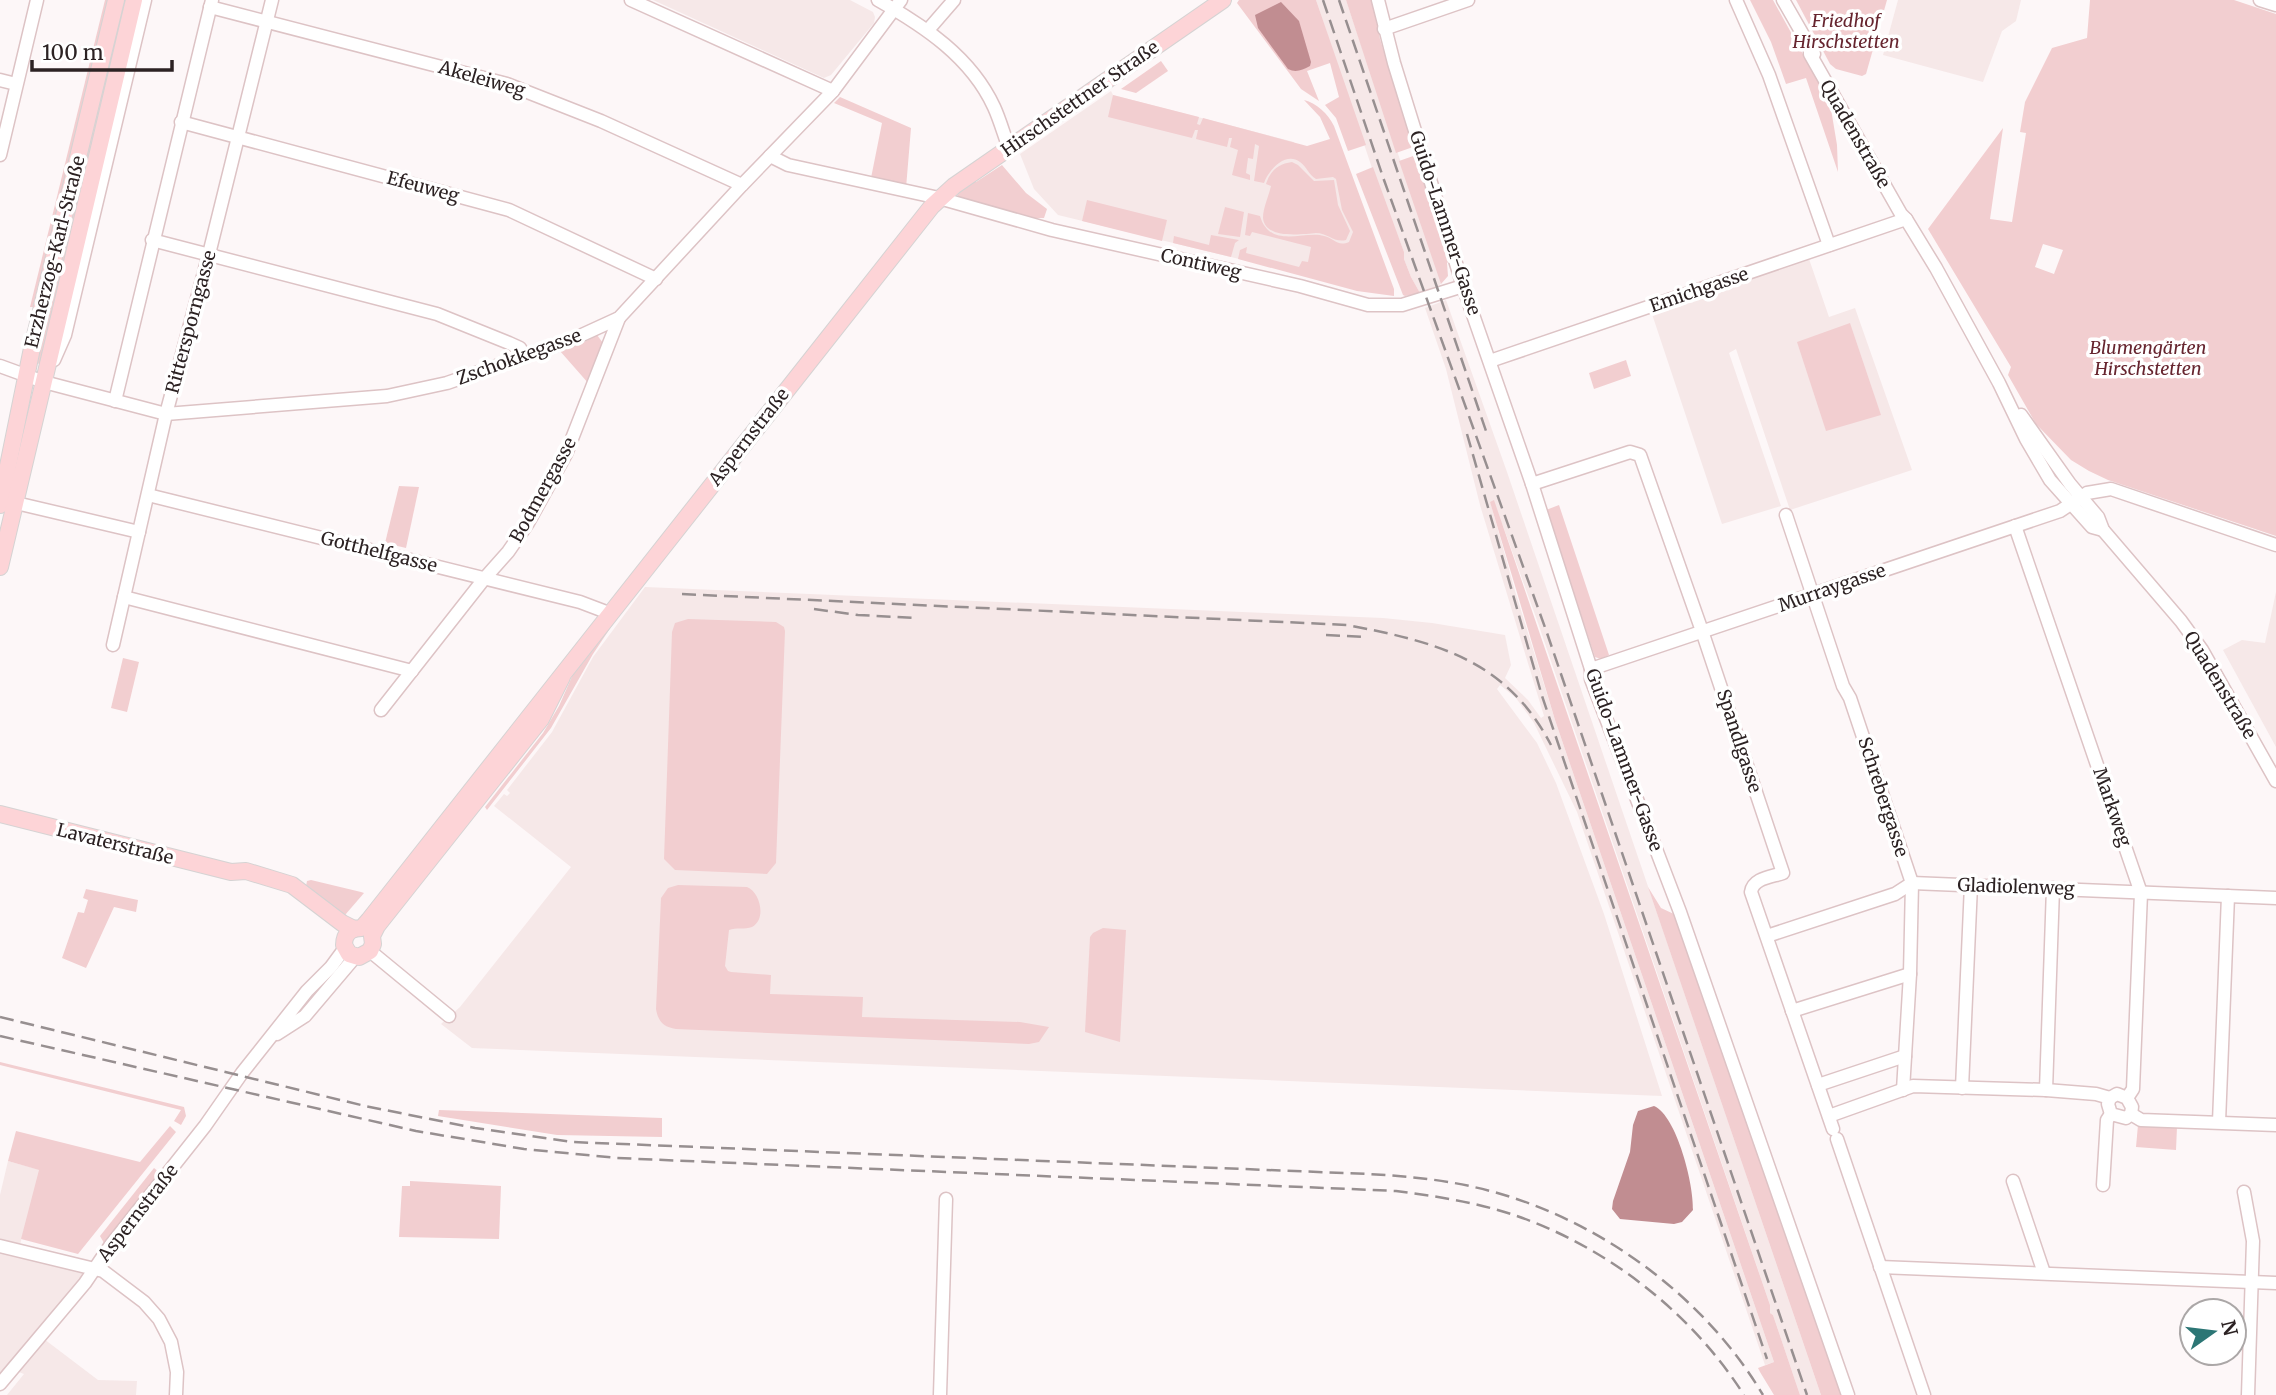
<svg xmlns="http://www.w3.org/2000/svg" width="2276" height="1395" font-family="Merriweather,serif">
<rect width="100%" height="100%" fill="#fdf7f8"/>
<!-- built -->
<g fill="#f6e8e8">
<polygon points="653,0 850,0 873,12 875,17 874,23 831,75 824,78"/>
<polygon points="1316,0 1346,0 1438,272 1441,284 1431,289 1420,293 1411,277 1404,259 1404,252 1376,180"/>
<polygon points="1898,0 2021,0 2016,21 2002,31 1983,82 1883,55"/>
<polygon points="1111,91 1113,95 1294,142 1297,155 1329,150 1379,284 1305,275 1058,215 1034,189 1020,154"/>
<polygon points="1808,256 1829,317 1855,308 1912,470 1790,510 1736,349 1729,353 1781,506 1722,524 1651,311"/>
<polygon points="1446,300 1507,472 1821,1395 1800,1395 1773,1315 1770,1313 1770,1305 1538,623 1503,526 1490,501 1515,591 1555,720 1774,1362 1765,1365 1577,812 1534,723 1516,698 1500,685 1497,689 1537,743 1556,783 1604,914 1662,1096 472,1048 441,1024 460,1007 571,867 494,806 504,794 507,796 510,793 507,790 552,732 593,657 645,587 1383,618 1432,623 1505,635 1511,665 1505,678 1528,700 1541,718 1544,716 1480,505 1446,369 1425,308"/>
<polygon points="2276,592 2276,747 2223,650 2242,640 2265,643"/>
<polygon points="8,1161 40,1170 18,1252 88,1271 40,1336 98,1380 137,1381 136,1395 7,1395 24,1374 11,1369 0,1382 0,1195"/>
</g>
<!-- green -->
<g fill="#f2ced0" fill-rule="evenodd">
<polygon points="105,0 109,0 33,307 30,307"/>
<polygon points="122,0 127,0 40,364 36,363"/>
<polygon points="1239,0 1316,0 1366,145 1348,151 1336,118 1325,105 1339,97 1330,63 1307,71 1319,101 1301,89 1237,3"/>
<polygon points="1346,0 1372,0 1380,39 1413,147 1396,153"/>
<polygon points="1750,0 1773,0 1830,103 1837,145 1838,172 1806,78 1786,84 1771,42"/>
<polygon points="1796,0 1887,0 1866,74 1862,76 1836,69 1830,64"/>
<path d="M2090,0H2234L2276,14V536L2108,480L2089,471L2071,460L2036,424L2008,375L2011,367L1928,229L2003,128L1990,219L2012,222L2026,133L2020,132L2025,102L2052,48L2087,38ZM2043,244L2063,250L2054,274L2035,267Z"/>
<polygon points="1161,61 1168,71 1136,93 1121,89"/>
<path d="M1113,95L1199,117L1197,124L1200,125L1203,118L1307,146L1330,139L1320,117L1304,100C1317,103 1328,114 1334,126L1394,289V296L1357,291L1238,259L1240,250L1247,247L1246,253L1299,267L1302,261L1308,262L1311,247L1252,232L1250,236L1245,235L1248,213L1260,216C1270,250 1305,230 1324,236C1334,238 1337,247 1349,242L1353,232L1342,210L1336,179L1333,177L1316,179C1309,175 1306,166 1300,162C1285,151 1268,171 1264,183L1254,181L1259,146L1255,144L1253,159L1248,158L1246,173L1250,175V180L1232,175L1238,150L1230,147L1232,138H1229L1227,147L1196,139L1198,130H1195L1192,138L1108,117Z"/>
<polygon points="840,97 911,128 906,188 871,178 882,123 834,103"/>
<polygon points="1416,155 1449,261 1447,263 1448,276 1441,284 1399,161"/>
<path d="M1292,162L1298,165L1314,181L1334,180L1338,205L1350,231L1346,240C1334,243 1328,233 1316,233C1303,234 1265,240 1263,218C1263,208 1269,195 1271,186L1266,184C1270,171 1278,164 1292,162Z"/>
<polygon points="1002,165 1026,193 1047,209 1044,218 1028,218 958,197 957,193 973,179 976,182"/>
<polygon points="1373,167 1404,252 1404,259 1411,277 1420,293 1405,296 1403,295 1356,174"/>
<polygon points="1087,200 1167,220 1162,241 1082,221"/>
<polygon points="1225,207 1244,212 1240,237 1218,234"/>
<polygon points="1211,235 1239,240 1235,243 1231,257 1173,243 1174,236 1209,245"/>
<polygon points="1850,323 1881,415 1826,431 1797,342"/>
<polygon points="597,335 603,343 589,384 560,351 581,344"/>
<polygon points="1626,360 1631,376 1594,389 1589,373"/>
<polygon points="399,486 419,487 406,548 385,543"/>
<polygon points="1494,500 1770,1305 1770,1313 1773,1315 1800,1395 1774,1395 1760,1372 1758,1368 1774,1362 1555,720 1490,502"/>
<polygon points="1559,505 1609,655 1601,659 1595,657 1546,510"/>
<polygon points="613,619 615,621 593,654 551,728 487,810 485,807 543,733 559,706 577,665"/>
<polygon points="688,619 776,622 784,627 785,631 776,863 767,874 675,870 664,859 672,632 675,623"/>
<polygon points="123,658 139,662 127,712 111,708"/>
<polygon points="311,880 361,892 364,893 345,915 306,886 307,881"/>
<path d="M678,885L747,887C760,892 767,919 752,927C745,930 736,927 729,930L725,966L728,971L731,972L771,975L770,994L863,997L862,1017L1020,1022L1049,1027L1039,1042L1029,1044L676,1029C663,1027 658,1021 656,1009L661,898L668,888Z"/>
<polygon points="1648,887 1661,908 1676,915 1844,1395 1821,1395"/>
<polygon points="86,889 138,900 136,912 114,907 86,968 62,958 78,912 84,913 88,900 83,898"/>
<polygon points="1103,928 1126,930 1120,1042 1085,1032 1090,937 1093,933"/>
<polygon points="0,1062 184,1107 186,1116 181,1125 174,1121 181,1110 0,1065"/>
<polygon points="439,1110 662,1118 662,1137 557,1135 438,1116"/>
<polygon points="2138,1125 2177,1127 2176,1150 2136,1147"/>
<polygon points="170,1126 176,1132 78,1254 21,1239 39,1170 8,1161 16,1131 140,1162"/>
<polygon points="154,1168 160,1173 104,1243 100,1236"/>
<polygon points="410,1181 501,1186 499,1239 399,1237 402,1186 410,1186"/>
</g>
<!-- water -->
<g fill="#c18d91">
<path d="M1281,2L1299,21L1311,62L1310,66C1302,70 1296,73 1288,69L1258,28L1255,15Z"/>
<path d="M1654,1106C1677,1116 1694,1185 1693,1210L1682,1222L1674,1224L1620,1219L1612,1209L1613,1201L1630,1152L1633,1125L1638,1111Z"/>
</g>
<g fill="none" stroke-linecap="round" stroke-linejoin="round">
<!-- minor casing -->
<g stroke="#ddc3c5" stroke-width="15">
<g id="minor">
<polyline points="631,0 833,91"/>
<path d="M878,0C924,26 971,57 994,107C1000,120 1004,135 1009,148"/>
<polyline points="1378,0 1394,63 1463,286 1532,484 1591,669 1591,679 1680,912 1848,1395"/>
<polyline points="1736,0 1769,75 1829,245"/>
<polyline points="1783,0 1814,54"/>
<polyline points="2260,0 2276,5"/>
<polyline points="210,7 507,84 601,121 742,185"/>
<polyline points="1384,29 1468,0"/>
<polyline points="928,30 954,0"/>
<polyline points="1810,47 1810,54 1901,214 1906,219 1936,268 1999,383 2026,439 2050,480 2092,527 2103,530"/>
<polyline points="0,80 16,84"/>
<polyline points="181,122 509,210 656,279"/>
<polyline points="0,155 37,0"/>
<polyline points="770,156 788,165 939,198 1052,230 1300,286 1368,305 1402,305 1463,286"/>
<polyline points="152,240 437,314 509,343 520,348 524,356"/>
<polyline points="54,360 65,335 145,0"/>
<polyline points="1490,361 1906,219"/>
<polyline points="0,366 44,382 166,414 387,396 447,383 571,340 619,318 742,185 833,91 901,0"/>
<polyline points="115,401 212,0"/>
<polyline points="2021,415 2070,484 2098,517 2103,530 2181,621 2202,650 2276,781"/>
<path d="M1532,484L1630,452L1640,455L1702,631L1783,873C1771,877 1753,878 1751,892L1833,1129"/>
<polyline points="148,495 580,602 609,613"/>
<polyline points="16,503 139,532"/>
<polyline points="1786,515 1843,686 1850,698 1912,883 1910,974 1903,1090"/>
<polyline points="2015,526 2141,893 2133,1089 2127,1098"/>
<polyline points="124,597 412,671"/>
<polyline points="113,645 166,414 209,254 272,0"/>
<polyline points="1591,669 2060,511 2087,493 2111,489 2276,545"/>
<polyline points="381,710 484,579 508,552 528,523 566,454 619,318"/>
<polyline points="1767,936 1895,894 1912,883 2276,898"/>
<polyline points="370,951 449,1016"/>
<polyline points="1792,1011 1910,974"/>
<polyline points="277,1034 305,1016 355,957"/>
<polyline points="1818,1085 1905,1056"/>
<polyline points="1962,1088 1971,885"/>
<polyline points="2046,1090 2053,888"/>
<polygon points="2117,1094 2127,1098 2132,1107 2131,1114 2126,1118 2111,1114 2108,1104 2110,1098"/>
<polyline points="2131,1114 2141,1120 2276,1125"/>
<polyline points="1829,1116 1913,1086 2046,1090 2096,1094 2110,1098"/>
<polyline points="2219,1122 2228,896"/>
<polyline points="1837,1139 1924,1395"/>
<polyline points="2013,1181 2044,1273"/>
<polyline points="2103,1185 2107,1120 2111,1114"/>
<polyline points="2244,1192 2253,1241 2248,1395"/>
<polyline points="0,1246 103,1271 144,1302 159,1319 171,1342 177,1372 176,1395"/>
<polyline points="1880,1267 2276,1283"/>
<polyline points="0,1384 85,1283 110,1246 205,1126 242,1073 307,991 331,967 345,948"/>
<polyline points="940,1395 946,1199"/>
</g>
</g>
<!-- major casing -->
<g stroke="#d5d3d3" stroke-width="18">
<g id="major">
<polyline points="0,505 32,348 116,0"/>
<polyline points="0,567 134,0"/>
<path d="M562,677L541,719L377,926L372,936L373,944L370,951L359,957L349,954L344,945C344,934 350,928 362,928L369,920L932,206L954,186L1223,0"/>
<polyline points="0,814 231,872 246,871 292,885 342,923 354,929"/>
</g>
</g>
<!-- minor -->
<use href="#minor" stroke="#fff" stroke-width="12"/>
<!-- major -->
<use href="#major" stroke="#fdd4d7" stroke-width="16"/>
<!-- rail -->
<g stroke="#978f90" stroke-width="2.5" stroke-dasharray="14 7" stroke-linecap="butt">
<polyline points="1323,0 1384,180 1547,633 1807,1395"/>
<polyline points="1339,0 1486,431"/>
<polyline points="1467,434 1542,696 1767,1359"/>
<path d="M682,594L1347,625C1436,642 1506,659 1551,745"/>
<polyline points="814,609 858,615 917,618"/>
<polyline points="1326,635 1367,637"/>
<path d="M0,1017L365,1106L475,1128L572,1142L1368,1174C1403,1176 1439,1179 1474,1187C1590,1213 1702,1292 1763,1395"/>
<path d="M0,1036L416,1131L524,1149L617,1158L1396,1191C1435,1196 1474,1202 1511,1214C1605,1245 1691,1312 1744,1395"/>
</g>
</g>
<g text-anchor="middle" stroke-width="7" stroke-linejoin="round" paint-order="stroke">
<!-- park labels -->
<g font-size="18" font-style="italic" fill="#66252f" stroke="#fff">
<text x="1846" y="27">Friedhof<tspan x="1846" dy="21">Hirschstetten</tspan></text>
<text x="2148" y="354">Blumengärten<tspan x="2148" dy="21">Hirschstetten</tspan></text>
</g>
<!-- street labels -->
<g font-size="18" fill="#2c2223" stroke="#fff">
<text transform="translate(482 79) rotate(16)" y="6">Akeleiweg</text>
<text transform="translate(1080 99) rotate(-35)" y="6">Hirschstettner Straße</text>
<text transform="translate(1855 134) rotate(60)" y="6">Quadenstraße</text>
<text transform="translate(423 187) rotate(15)" y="6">Efeuweg</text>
<text transform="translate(1445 223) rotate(72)" y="6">Guido-Lammer-Gasse</text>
<text transform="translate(55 252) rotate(-76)" y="6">Erzherzog-Karl-Straße</text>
<text transform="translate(1201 264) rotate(13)" y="6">Contiweg</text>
<text transform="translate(1699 290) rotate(-19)" y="6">Emichgasse</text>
<text transform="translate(191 322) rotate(-75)" y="6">Rittersporngasse</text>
<text transform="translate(519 357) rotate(-20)" y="6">Zschokkegasse</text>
<text transform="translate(749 437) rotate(-52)" y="6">Aspernstraße</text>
<text transform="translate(543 490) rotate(-61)" y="6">Bodmergasse</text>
<text transform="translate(379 552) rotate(14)" y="6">Gotthelfgasse</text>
<text transform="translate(1832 588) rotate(-19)" y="6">Murraygasse</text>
<text transform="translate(2220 685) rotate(59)" y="6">Quadenstraße</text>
<text transform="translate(1739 741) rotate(72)" y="6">Spandlgasse</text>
<text transform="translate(1624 760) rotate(70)" y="6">Guido-Lammer-Gasse</text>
<text transform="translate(1883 797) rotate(72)" y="6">Schrebergasse</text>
<text transform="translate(2112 807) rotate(71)" y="6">Markweg</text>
<text transform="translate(115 844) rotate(14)" y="6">Lavaterstraße</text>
<text transform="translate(2016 887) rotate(2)" y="6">Gladiolenweg</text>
<text transform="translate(138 1213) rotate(-52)" y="6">Aspernstraße</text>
</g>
</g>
<!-- north arrow -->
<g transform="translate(2213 1332) rotate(76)"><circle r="33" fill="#ffffff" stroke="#aba7a7" stroke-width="2"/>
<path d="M0-5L12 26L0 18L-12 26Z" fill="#2c7675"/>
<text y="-10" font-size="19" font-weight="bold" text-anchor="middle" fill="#2c2223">N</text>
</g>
<!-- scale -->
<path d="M32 60v10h140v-10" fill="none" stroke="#2c2223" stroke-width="3.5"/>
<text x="42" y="60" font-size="21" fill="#2c2223" stroke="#ffffff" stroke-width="5" paint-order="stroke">100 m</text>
</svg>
